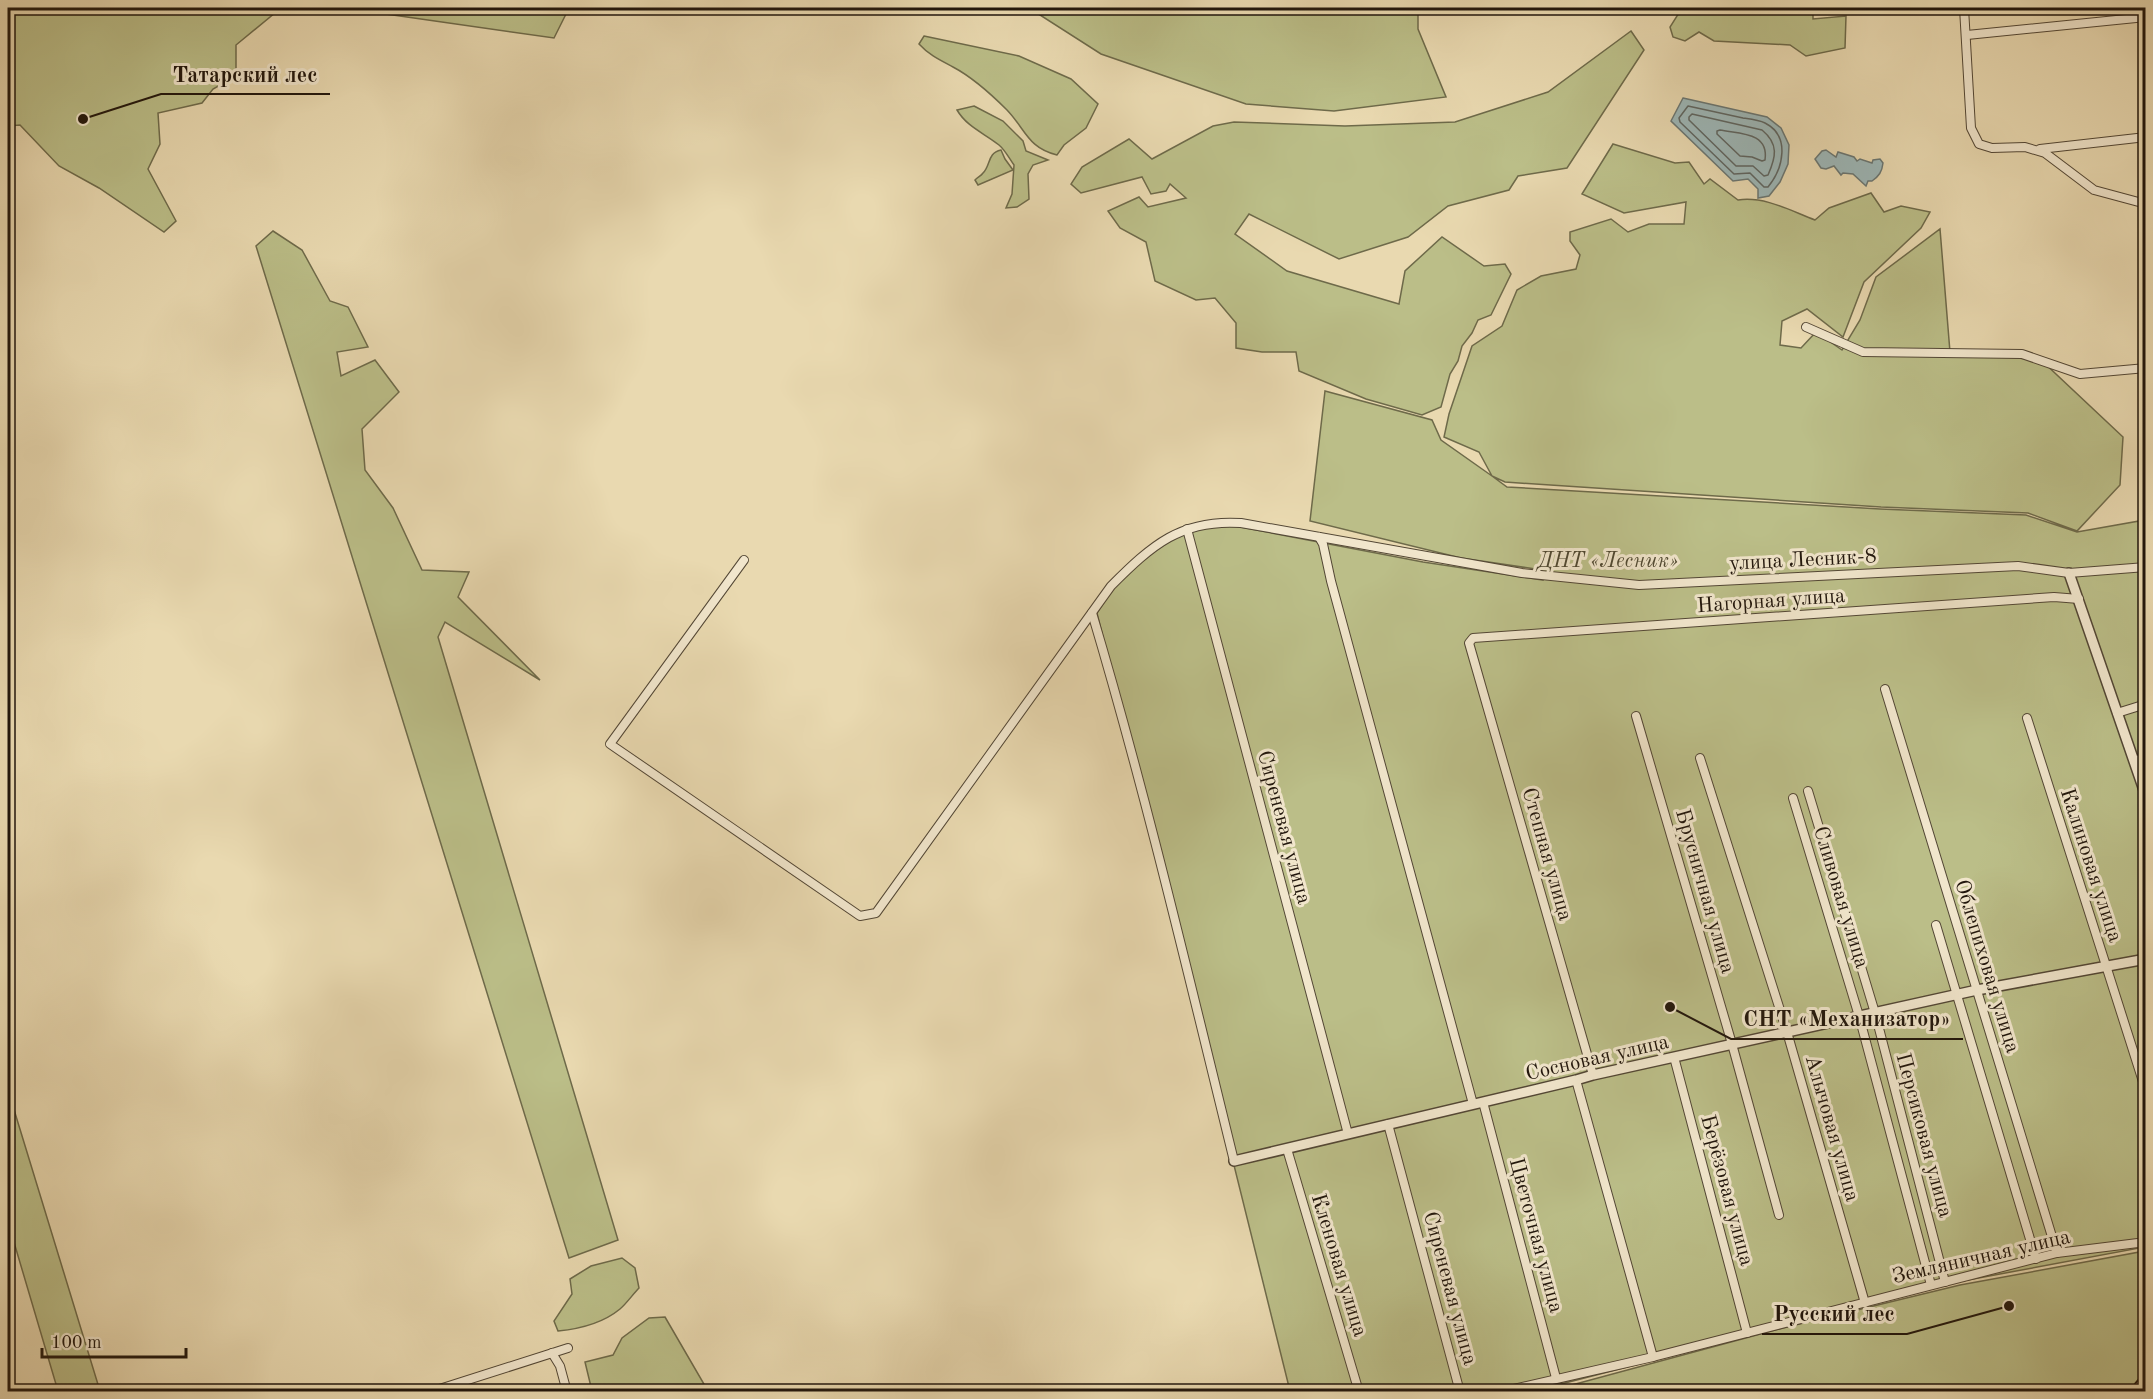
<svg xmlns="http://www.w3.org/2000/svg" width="2153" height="1399" font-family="'Old Standard TT',serif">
<rect width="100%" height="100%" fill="#e9d9b0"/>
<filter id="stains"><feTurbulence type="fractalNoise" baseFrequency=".00333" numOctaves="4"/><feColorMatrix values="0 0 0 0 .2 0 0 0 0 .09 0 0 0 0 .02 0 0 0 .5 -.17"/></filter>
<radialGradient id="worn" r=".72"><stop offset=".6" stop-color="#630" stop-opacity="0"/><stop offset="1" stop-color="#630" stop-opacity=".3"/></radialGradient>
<!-- green -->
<g fill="#bbbe88" stroke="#6e6a4a" stroke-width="1.5">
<polygon points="8,8 337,8 275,13 236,45 236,76 213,89 202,103 158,113 160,144 148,169 176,221 164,232 99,188 59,166 20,125 8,126"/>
<polygon points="344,8 567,8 568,10 554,38"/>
<polygon points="1029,8 1418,8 1418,29 1446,97 1334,111 1246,104 1101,54"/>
<polygon points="1682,8 1813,8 1813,19 1846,16 1845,48 1806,56 1790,45 1714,41 1699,32 1685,41 1673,37 1670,27"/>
<polygon points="1631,31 1644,50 1567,168 1518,176 1509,190 1448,206 1408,237 1339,259 1249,214 1235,234 1287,271 1399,304 1405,271 1442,237 1484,266 1505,264 1511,274 1491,315 1478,320 1472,333 1462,346 1458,361 1450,374 1441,407 1422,415 1366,399 1299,371 1296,352 1262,352 1236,348 1236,323 1215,298 1196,300 1155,281 1146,242 1120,228 1108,211 1139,197 1148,207 1186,198 1170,184 1166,191 1151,194 1142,177 1081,193 1071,184 1082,167 1129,139 1152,159 1213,126 1234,122 1345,126 1455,122 1548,92"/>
<path d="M924,36L1019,56L1071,79L1098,104L1086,128L1064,145L1057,155C1028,148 1026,130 1007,110C992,95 972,77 953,67C940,60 929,55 919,44Z"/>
<path d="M974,106L1003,121L1023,141L1026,151L1048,160L1033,165L1028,174L1029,199L1017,207L1006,208L1012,194L1014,165C1009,158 1005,150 999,145C984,133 967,127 957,110Z"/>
<path d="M1613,144L1675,163L1689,162L1704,184L1710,179L1738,200C1765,196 1791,211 1815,220L1829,208L1871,193L1884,212L1901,206L1930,212L1921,228L1864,282L1843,337L1807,309L1782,321L1780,345L1801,348L1816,332L1842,350L1860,320L1876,277L1940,229L1950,352L2041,360L2123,437L2120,485L2077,531L2028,513L1881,507L1505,482L1492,476L1507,487L1880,509L2026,515L2077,532L2145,520V1247L1957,1282L1534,1391H1290L1097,613L1119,578L1170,540L1199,528L1230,525L1423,562L1543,580L1542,570L1461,558L1310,521L1325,391L1432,420L1441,440L1492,476L1479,452L1444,437L1449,414L1472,346L1502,326L1517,290L1541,276L1576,269L1580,255L1570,241V232L1611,219L1628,232L1649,224H1684L1686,202L1624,213L1582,194Z"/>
<path d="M1001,150L1005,159L1013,170L978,185L975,180C978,177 981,176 983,173C991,165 987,153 1001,150Z"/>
<polygon points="273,231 302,250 330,301 348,307 368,347 337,352 341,376 375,360 399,392 362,429 365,470 393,508 422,570 469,572 458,597 540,680 445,622 438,637 618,1240 569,1258 256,246"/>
<polygon points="8,1090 100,1391 58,1391 8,1222"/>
<polygon points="2145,1251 2145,1391 1546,1392 1783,1328 1960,1285"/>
<path d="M622,1258L635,1268L639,1288C633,1294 627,1303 620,1309C603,1323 579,1329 558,1331L554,1321L572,1294L570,1279L591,1266Z"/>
<polygon points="665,1317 708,1391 592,1391 585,1362 613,1355 622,1338 649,1318"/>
</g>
<!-- water -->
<g fill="#9db7b7" stroke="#6b7773" stroke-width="1.5">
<polygon points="1683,98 1767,117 1781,128 1789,145 1788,164 1780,182 1769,196 1758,198 1758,189 1748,179 1733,181 1671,121"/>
<path d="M1826,150L1836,157L1838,152L1854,157L1857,161L1860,159L1872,163L1873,160L1880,159L1883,163C1882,172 1879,176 1872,181H1868L1866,186L1853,174L1843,173L1841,175L1834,166L1826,169L1821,168L1815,159L1822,151Z"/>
</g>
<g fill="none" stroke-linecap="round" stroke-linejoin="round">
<!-- shore -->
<g stroke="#5f6662" stroke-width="1.5">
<path d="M1688,106C1706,110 1724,114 1743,118C1750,119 1759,120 1765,123C1791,136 1783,169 1768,187H1764L1750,173L1734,174L1680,122L1679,118Z"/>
<path d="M1692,114L1762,130C1779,144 1776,157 1768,175L1764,176L1753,166H1736L1689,120V117Z"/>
<path d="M1720,130C1740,134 1769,132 1765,160L1762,161L1752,157L1740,156L1717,134V131Z"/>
</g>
<!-- minor casing -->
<g stroke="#534735" stroke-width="10">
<g id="minor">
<polyline points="1964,8 1971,128 1979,144 1992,148 2025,147 2045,153 2094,190 2146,204"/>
<polyline points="1967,35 2146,17"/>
<polyline points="2040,149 2146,137"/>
<polyline points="1806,327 1863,352 2022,354 2080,374 2146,368"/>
<polyline points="1187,529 1348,1134"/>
<polyline points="1319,537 1323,544 1331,581 1473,1104"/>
<path d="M744,560L610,744L860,916L876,913L1111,586C1152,545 1181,519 1241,523L1522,573L1639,585L2018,566L2069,573L2146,567"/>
<path d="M1092,613C1146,794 1189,978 1234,1161"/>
<polyline points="1885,689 2057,1253"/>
<polyline points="2117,713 2146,704"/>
<polyline points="1636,716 1732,1044 1779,1215"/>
<polyline points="2027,718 2146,1091"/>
<polyline points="1700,758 1787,1032 1865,1303"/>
<polyline points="2134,761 2146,757"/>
<polyline points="1808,791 1875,1013 1945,1282"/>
<polyline points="1793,798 1859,1016 1931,1285"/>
<polyline points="1936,925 2036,1259"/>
<polyline points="1674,1057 1747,1333"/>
<polyline points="1593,1075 1469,643 1473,638 2054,597 2079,599"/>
<polyline points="1576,1080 1653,1357"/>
<polyline points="1483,1102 1556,1378"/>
<polyline points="1388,1124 1460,1392"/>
<polyline points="1287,1149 1359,1392"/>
<polyline points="552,1353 560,1366 567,1392"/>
<polyline points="430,1392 568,1348"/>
<polyline points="1500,1392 1653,1357 2057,1253 2146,1242"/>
</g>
</g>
<!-- tertiary casing -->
<g stroke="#534735" stroke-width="12">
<g id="tertiary">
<polyline points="2069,573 2146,796"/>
<polyline points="1234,1161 1576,1080 1593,1075 1977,990 2146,959"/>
</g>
</g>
<!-- secondary casing -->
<g stroke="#21160c" stroke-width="14">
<polyline id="secondary" points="2136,1392 2146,1380"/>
</g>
<!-- minor -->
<use href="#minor" stroke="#f1e6cc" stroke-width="8"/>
<!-- tertiary -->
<use href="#tertiary" stroke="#f1e6cc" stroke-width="9"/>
<!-- secondary -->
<use href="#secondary" stroke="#f1e6cc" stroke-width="10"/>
</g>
<g text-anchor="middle" stroke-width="6" stroke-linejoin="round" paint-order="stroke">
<!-- street labels -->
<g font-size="21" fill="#21160c" stroke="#f1e6cc">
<text transform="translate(1803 559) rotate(-3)" y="7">улица Лесник-8</text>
<text transform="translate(1771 600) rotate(-4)" y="7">Нагорная улица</text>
<text transform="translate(1285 827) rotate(75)" y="7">Сиреневая улица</text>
<text transform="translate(1548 854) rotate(74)" y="7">Степная улица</text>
<text transform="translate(2092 865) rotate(72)" y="7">Калиновая улица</text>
<text transform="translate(1706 891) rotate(74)" y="7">Брусничная улица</text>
<text transform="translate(1842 897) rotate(73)" y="7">Сливовая улица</text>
<text transform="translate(1988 966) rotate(73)" y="7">Облепиховая улица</text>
<text transform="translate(1597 1057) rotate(-13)" y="7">Сосновая улица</text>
<text transform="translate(1833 1128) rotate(74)" y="7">Алычовая улица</text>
<text transform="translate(1925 1135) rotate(75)" y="7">Персиковая улица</text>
<text transform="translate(1728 1190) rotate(75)" y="7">Берёзовая улица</text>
<text transform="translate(1537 1235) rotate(75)" y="7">Цветочная улица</text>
<text transform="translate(1981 1256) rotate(-13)" y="7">Земляничная улица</text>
<text transform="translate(1340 1265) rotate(73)" y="7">Кленовая улица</text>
<text transform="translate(1451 1288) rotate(75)" y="7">Сиреневая улица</text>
</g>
<!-- park labels -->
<g font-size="21" font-style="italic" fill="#4f4831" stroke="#f1e6cc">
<text x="1608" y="567">ДНТ «Лесник»</text>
</g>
</g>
<!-- callouts -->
<path fill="none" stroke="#21160c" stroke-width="2" d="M83 119L161 94H330M1670 1007L1731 1039H1963M2009 1306L1907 1334H1762"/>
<g fill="#21160c" stroke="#f1e6cc" stroke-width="2">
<circle cx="83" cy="119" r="6"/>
<circle cx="1670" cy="1007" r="6"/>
<circle cx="2009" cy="1306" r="6"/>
</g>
<g font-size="22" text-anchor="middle" font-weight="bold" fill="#21160c" stroke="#f1e6cc" stroke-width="6" stroke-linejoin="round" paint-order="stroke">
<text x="245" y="82">Татарский лес</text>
<text x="1847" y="1026">СНТ «Механизатор»</text>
<text x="1834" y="1321">Русский лес</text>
</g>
<!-- margin -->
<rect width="2153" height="1399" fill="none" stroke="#e9d9b0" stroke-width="30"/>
<rect x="9" y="9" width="2135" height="1381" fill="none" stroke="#21160c" stroke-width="3"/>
<rect x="15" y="15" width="2123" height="1369" fill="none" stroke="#21160c" stroke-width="1.5"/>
<!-- scale -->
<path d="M42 1348v9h144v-9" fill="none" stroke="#21160c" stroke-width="3"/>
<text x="51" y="1348" font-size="18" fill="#21160c" stroke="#f1e6cc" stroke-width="4.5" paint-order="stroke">100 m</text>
<rect width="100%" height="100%" filter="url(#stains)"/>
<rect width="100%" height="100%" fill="url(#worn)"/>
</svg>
